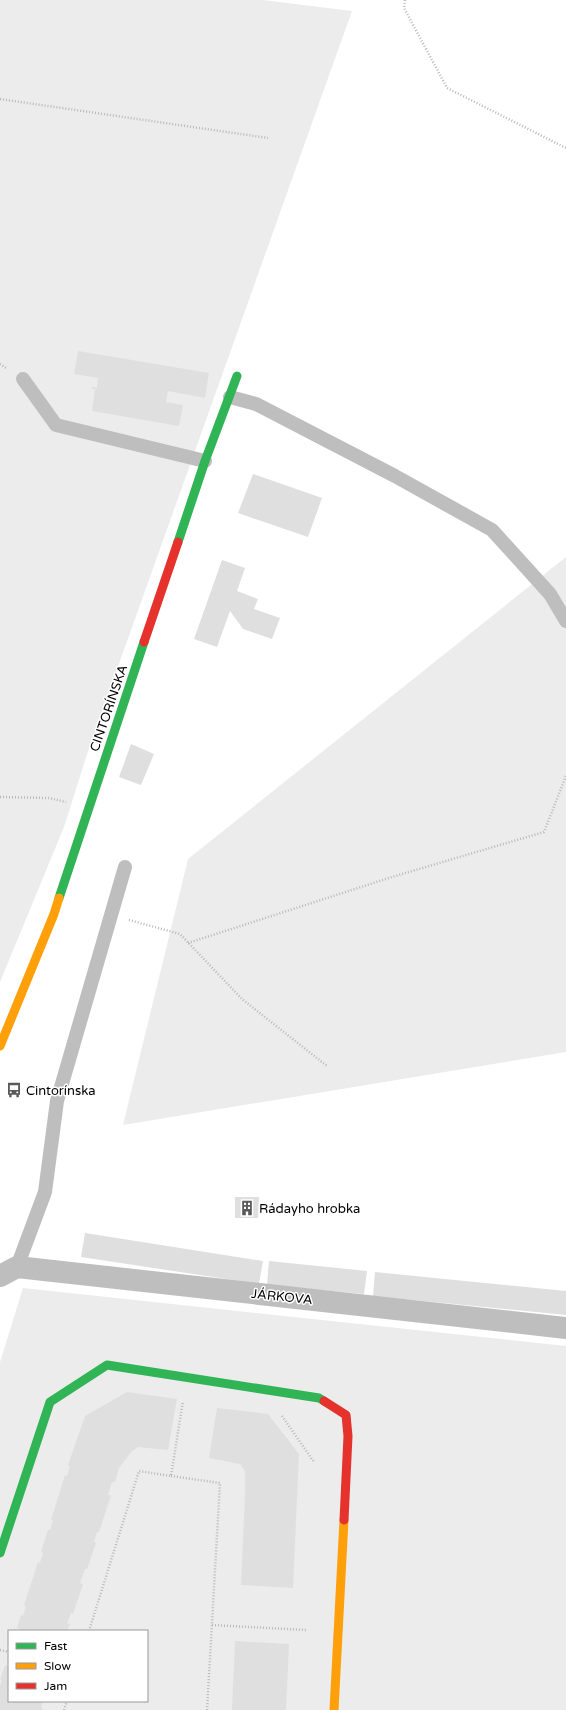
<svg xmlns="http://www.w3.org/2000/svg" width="566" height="1710" font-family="'Varela Round',sans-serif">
<rect width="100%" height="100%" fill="#fff"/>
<!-- green -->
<g fill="#ececec" fill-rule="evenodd">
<polygon points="0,0 263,0 352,11 90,745 64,827 0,982"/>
<polygon points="566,557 566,1052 123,1125 188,859"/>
<path d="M23,1288L566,1346V1710H0V1362ZM9,1631H147V1701H9Z"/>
</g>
<!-- building -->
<g fill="#dfdfdf">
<polygon points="78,351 209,373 205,398 168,391 166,402 183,405 179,426 92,411 95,389 92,389 92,387 97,388 98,378 74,374"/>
<polygon points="253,474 322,498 308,537 238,513"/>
<polygon points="222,560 245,568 237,591 258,599 254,609 280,618 272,639 243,629 230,611 217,647 194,639"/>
<polygon points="131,744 154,754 141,785 119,777"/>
<polygon points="235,1197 259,1197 258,1218 235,1218"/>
<polygon points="85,1233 263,1261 259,1284 81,1257"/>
<polygon points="269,1261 367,1271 364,1294 267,1285"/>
<polygon points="375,1272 566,1291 566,1315 373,1296"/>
<polygon points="127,1392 177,1399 168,1450 138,1447 131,1452 119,1468 115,1482 112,1482 108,1495 111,1495 99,1532 97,1532 94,1542 96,1543 87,1569 85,1569 80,1583 83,1584 73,1614 71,1613 67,1623 70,1624 67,1631 25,1631 17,1628 21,1615 23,1616 26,1606 24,1605 38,1562 40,1563 43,1553 41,1552 48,1530 50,1530 53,1520 51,1520 65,1475 67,1476 70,1466 68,1465 85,1416"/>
<polygon points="217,1408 268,1414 299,1454 293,1588 241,1585 245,1495 245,1471 240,1464 209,1458"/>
<polygon points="235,1641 289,1644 286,1710 232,1710"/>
<polygon points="5,1665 9,1667 9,1701 43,1701 41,1708 43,1708 42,1710 0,1710 0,1686 2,1680 0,1680"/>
</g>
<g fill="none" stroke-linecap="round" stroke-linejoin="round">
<!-- path -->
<g stroke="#b9b9b9" stroke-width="2.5" stroke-dasharray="1 2" stroke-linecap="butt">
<polyline points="405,0 404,8 447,88 566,148"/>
<polyline points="0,99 268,138"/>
<polyline points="0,364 6,368"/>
<polyline points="0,797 49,798 66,802"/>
<polyline points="129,920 180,934 242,999 327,1066"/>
<polyline points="188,943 392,877 544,832 566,776"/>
<polyline points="282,1416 314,1462"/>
<polyline points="171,1476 220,1483 207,1710"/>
<polyline points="212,1625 306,1630"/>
<polyline points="89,1631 139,1471 171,1476 183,1401"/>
<polyline points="0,1650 9,1652"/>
<polyline points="64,1710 67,1701"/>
</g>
<!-- lane -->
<g stroke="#bebebe" stroke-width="14">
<polyline points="23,379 56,425 205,461"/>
<polyline points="230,397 256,404 395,476 492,530 550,594 566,621"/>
<polyline points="17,1267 45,1192 57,1101 125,867"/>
</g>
<!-- street -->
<polyline stroke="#bebebe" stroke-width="22" points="0,1276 17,1267 566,1328"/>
<!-- fast -->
<g stroke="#30b455" stroke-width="9">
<polyline points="178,542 205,461 237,376"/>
<polyline points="59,898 144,642"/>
<polyline points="0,1553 50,1402 107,1365 319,1398 324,1401"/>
</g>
<!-- slow -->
<g stroke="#ff9f0a" stroke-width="9">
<polyline points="0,1046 54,914 59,898"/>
<polyline points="334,1710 344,1520"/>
</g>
<!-- jam -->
<g stroke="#e5322d" stroke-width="9">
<polyline points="144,642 178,542"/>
<polyline points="324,1401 346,1415 348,1436 344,1520"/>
</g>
</g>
<!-- icons -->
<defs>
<g id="bus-bare" transform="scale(1.2)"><path d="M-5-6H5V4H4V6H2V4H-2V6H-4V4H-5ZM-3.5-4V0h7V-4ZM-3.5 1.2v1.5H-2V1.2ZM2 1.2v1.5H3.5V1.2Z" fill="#595959" stroke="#fff" stroke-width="2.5" paint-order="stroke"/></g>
<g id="building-bare" transform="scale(1.2)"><path d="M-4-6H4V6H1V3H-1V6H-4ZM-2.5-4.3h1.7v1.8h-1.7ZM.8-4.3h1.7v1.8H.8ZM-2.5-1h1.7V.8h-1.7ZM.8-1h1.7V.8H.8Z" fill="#595959" stroke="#fff" stroke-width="2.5" paint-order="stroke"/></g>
</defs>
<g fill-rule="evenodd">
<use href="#bus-bare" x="14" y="1090"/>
<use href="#building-bare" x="247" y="1208"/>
</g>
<g text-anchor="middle" stroke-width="3" stroke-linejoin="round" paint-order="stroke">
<!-- street labels -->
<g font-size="13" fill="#000" stroke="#fff">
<text transform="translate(108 708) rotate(-71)" y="5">CINTORÍNSKA</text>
<text transform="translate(282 1296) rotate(6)" y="5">JÁRKOVA</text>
</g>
<!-- poi labels -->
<g font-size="13" fill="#000" stroke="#fff" text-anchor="start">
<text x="26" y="1095">Cintorínska</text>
<text x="259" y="1213">Rádayho hrobka</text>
</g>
</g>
<!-- legend -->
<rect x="8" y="1630" width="140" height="72" fill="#ffffff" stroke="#999999"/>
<rect x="16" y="1643" width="20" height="6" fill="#30b455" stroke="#999999"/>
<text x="44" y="1650" font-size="12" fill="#000000">Fast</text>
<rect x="16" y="1663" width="20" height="6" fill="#ff9f0a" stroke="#999999"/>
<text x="44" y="1670" font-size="12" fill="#000000">Slow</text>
<rect x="16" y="1683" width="20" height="6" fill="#e5322d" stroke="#999999"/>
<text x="44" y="1690" font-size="12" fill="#000000">Jam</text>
</svg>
